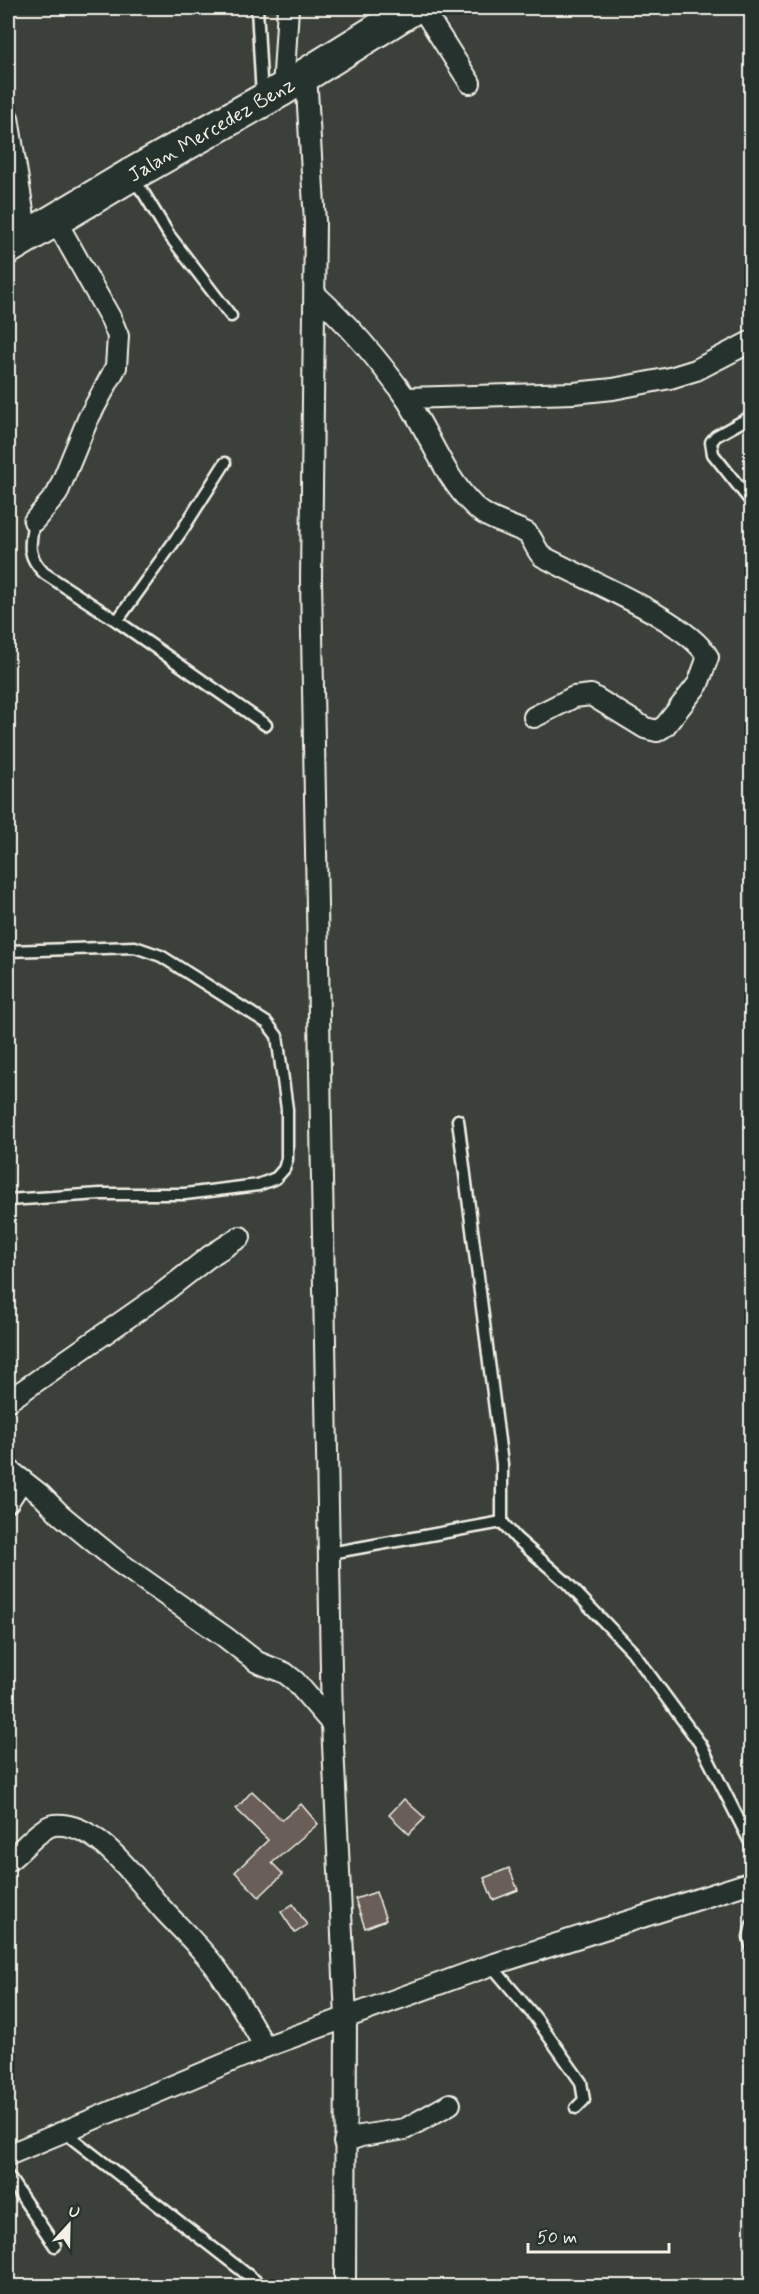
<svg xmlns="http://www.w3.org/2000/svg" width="759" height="2294" font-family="Mynerve,sans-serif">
<rect width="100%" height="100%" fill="#3b403a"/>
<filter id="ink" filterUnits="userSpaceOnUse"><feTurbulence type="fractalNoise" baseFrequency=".0167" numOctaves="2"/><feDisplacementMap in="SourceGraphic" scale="12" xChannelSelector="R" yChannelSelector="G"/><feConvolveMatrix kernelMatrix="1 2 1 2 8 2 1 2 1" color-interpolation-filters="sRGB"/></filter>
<g filter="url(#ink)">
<!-- building -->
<g fill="#6b5e58" stroke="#f4f1e8" stroke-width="1.5">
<polygon points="252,1791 282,1820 301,1804 318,1824 272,1863 283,1874 259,1897 235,1872 268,1840 236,1809"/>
<polygon points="404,1799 425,1818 409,1834 389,1815"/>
<polygon points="509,1868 518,1890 493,1900 484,1878"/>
<polygon points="376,1892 386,1920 365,1928 355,1899"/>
<polygon points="293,1904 307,1925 295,1933 281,1912"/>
</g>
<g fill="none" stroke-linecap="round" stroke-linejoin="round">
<!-- service casing -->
<g stroke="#f4f1e8" stroke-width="15">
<g id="service">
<polyline points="257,8 262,97"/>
<polyline points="131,178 143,192 169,235 231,316"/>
<polyline points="752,416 716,436 711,442 713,454 752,503"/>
<path d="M34,521C30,544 26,555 44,573L117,621L266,725"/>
<polyline points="117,621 181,532 225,463"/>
<polyline points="8,951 135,947 161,956 267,1023 277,1036 287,1109 287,1159 284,1169 276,1178 258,1185 185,1194 100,1194 8,1200"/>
<polyline points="458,1120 502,1464 502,1522 516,1538 566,1582 632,1651 701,1745 752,1846"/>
<polyline points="330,1553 502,1522"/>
<polyline points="752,1925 749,1937 752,1948"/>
<polyline points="491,1965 535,2017 581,2082 584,2100 576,2108"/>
<polyline points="64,2132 262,2286"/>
<polyline points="8,2176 55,2246"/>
</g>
</g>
<!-- minor casing -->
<g stroke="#f4f1e8" stroke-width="24">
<g id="minor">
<polyline points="422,8 470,83"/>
<polyline points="306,74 315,222 311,579 332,1724 346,2018 345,2286"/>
<polyline points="283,89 288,8"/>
<polyline points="8,118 27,236"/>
<path d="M315,294C349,325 379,360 405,397C429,432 443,476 474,506C488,520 509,524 527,533C534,540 535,549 542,556C583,579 686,619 708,657L698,684L665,726L657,731L645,728L591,695L574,697L534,717"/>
<polyline points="406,398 574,393 613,389 670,378 696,370 752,341"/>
<polyline points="34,521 57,494 88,419 116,367 118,336 111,319 56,221"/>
<polyline points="8,1401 160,1295 210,1256 240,1237"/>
<polyline points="8,1469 41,1495 61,1515 117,1561 225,1637 257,1662 285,1673 295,1681 332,1724"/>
<polyline points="8,1502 22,1480"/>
<path d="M8,1861C20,1853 40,1827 54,1825C99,1821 139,1884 165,1912C183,1931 202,1949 217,1969C235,1994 250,2021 265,2047"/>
<polyline points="344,2142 361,2136 405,2129 450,2104"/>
<polyline points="8,2155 265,2047 491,1965 752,1882"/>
</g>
</g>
<!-- primary casing -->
<g stroke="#f4f1e8" stroke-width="36">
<polyline id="primary" points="8,248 129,176 283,89 413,8"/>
</g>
<!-- service -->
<use href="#service" stroke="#26332d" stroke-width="10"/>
<!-- minor -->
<use href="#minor" stroke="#26332d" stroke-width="20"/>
<!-- primary -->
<use href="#primary" stroke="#26332d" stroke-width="32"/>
</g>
</g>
<g text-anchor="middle" stroke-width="5" stroke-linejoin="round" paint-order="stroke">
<!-- street labels -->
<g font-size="20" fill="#f4f1e8" stroke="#26332d">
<text transform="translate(211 129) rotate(-30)" y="7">Jalan Mercedez Benz</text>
</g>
</g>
<!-- margin -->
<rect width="759" height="2294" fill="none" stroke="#26332d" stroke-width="30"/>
<rect x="15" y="15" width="729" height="2264" fill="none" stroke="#f4f1e8" stroke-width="2" filter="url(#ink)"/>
<!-- north arrow -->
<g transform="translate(69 2225) rotate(22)" stroke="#26332d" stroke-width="4.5" paint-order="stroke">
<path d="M0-4.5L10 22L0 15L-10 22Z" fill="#f4f1e8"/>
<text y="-9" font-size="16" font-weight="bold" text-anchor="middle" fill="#f4f1e8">U</text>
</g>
<!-- scale -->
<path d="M528 2243v9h141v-9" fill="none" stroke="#f4f1e8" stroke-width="3"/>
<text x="537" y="2243" font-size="18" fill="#f4f1e8" stroke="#26332d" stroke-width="4.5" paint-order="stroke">50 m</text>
</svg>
